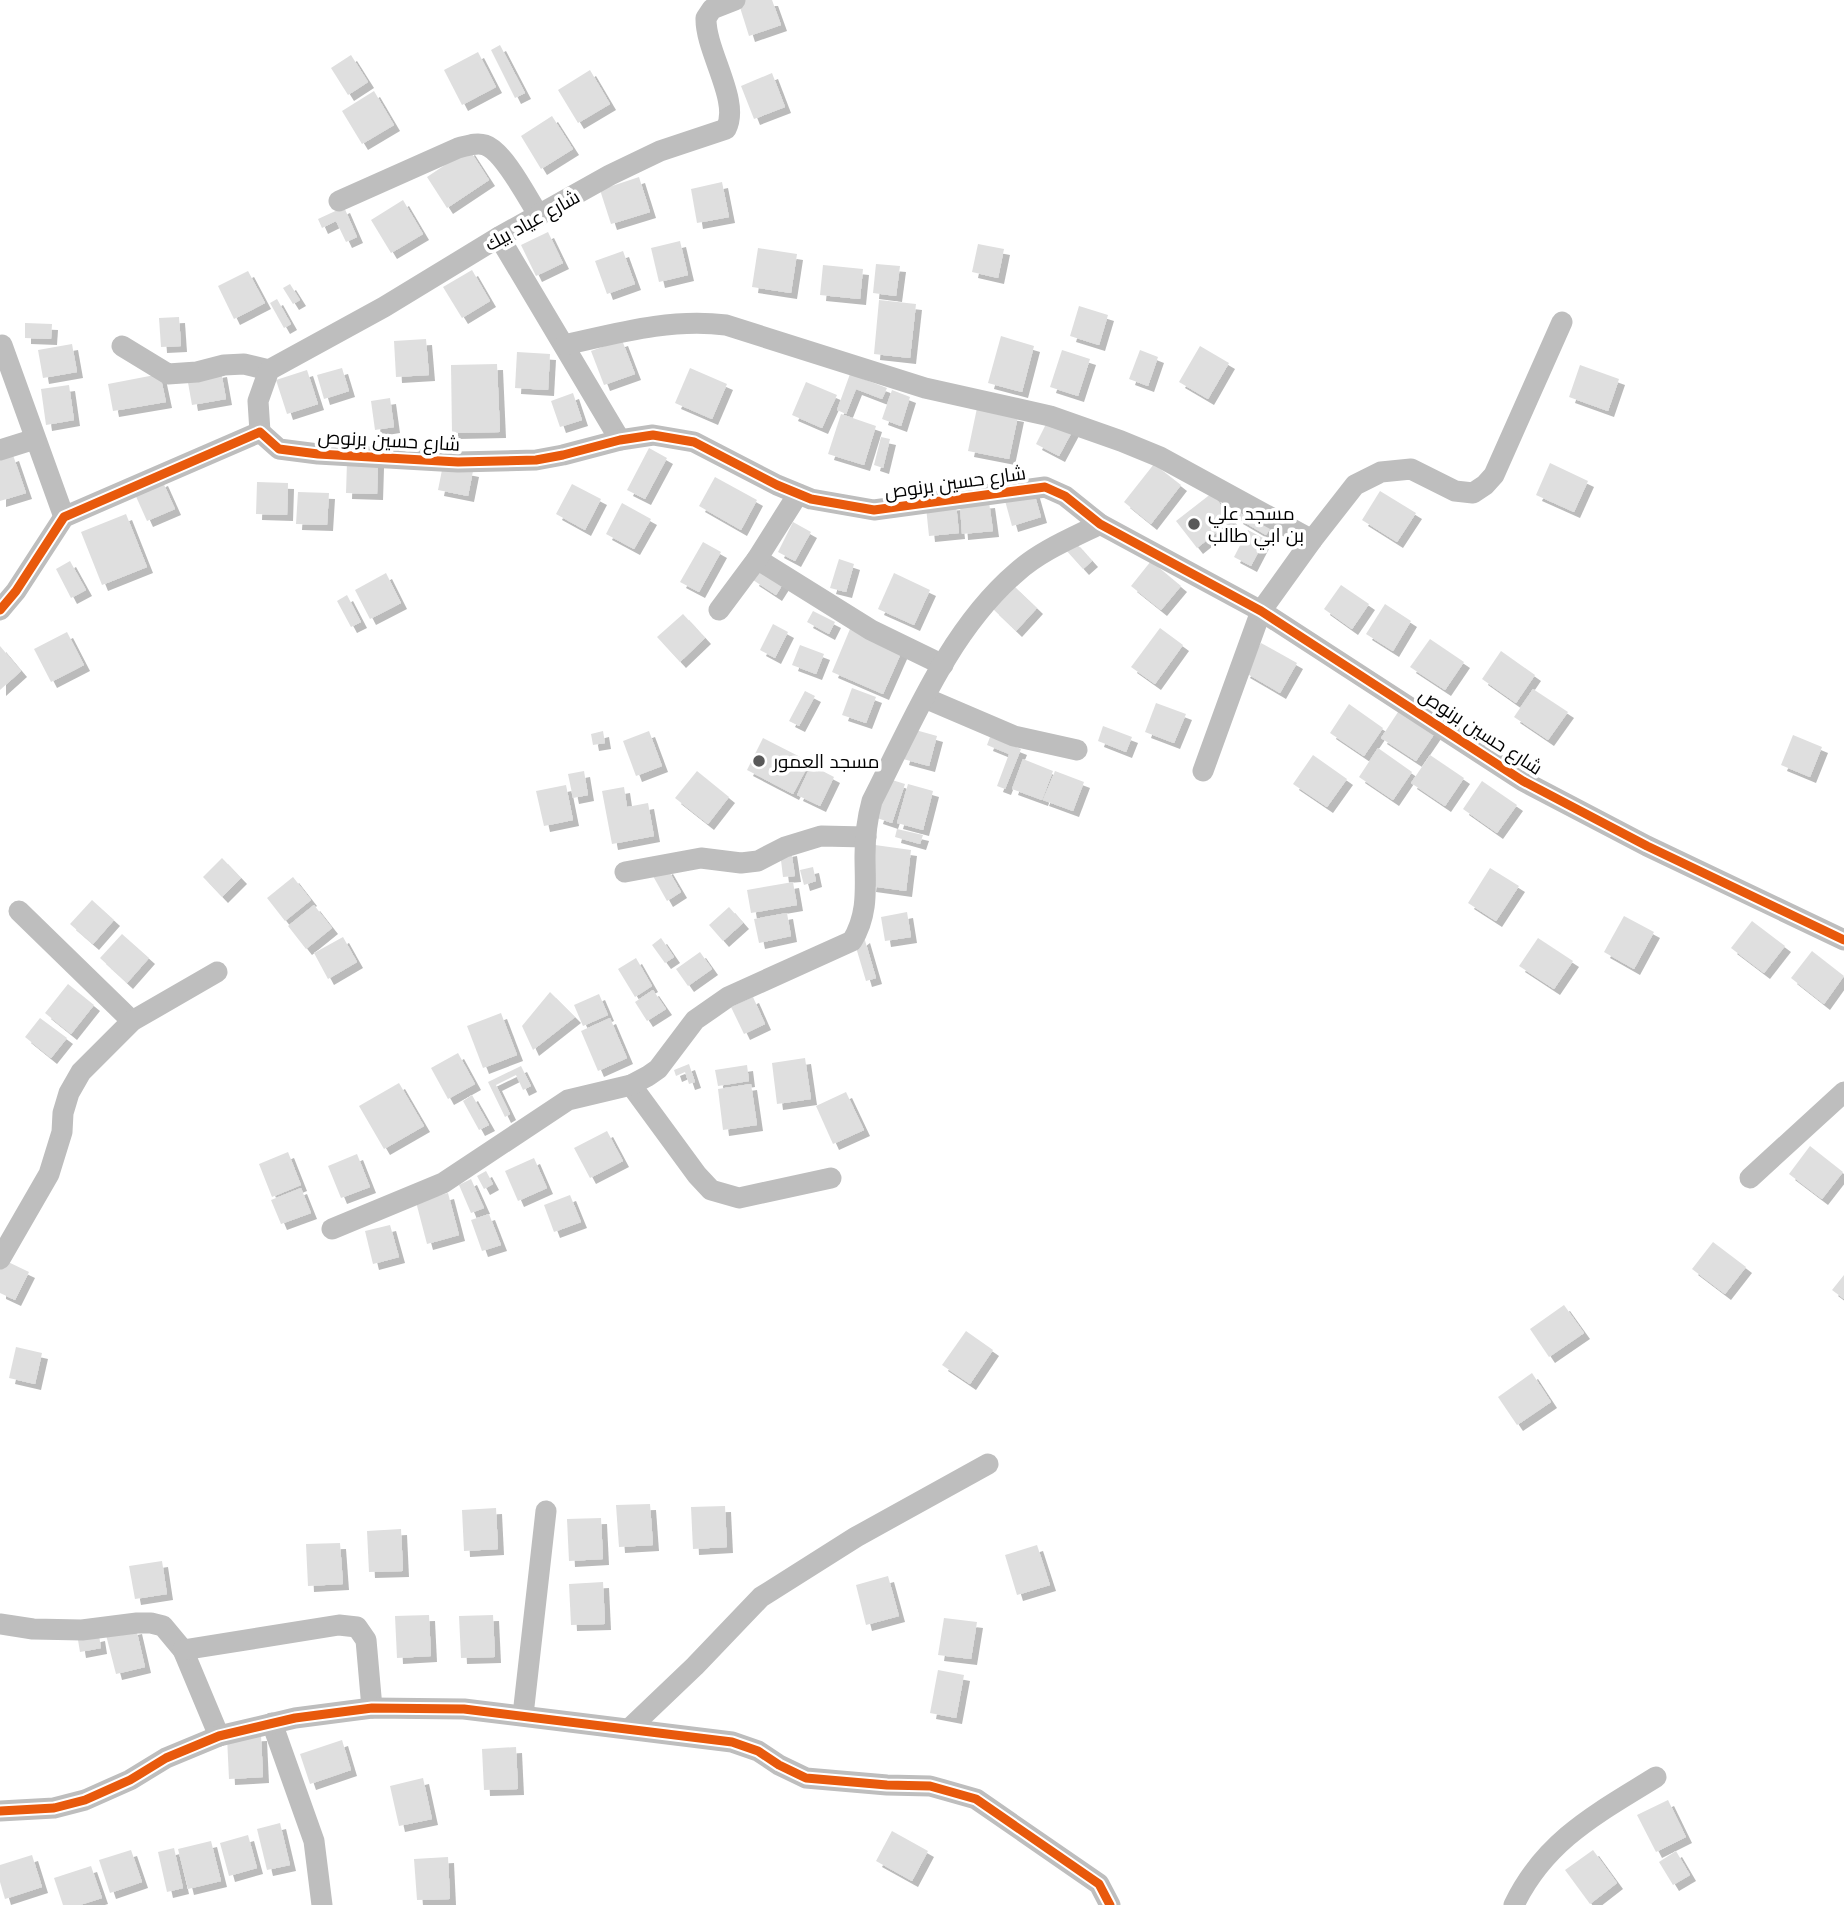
<svg xmlns="http://www.w3.org/2000/svg" width="1844" height="1905" font-family="Quicksand,Cairo,sans-serif">
<defs>
<filter id="shadow"><feDropShadow dx="6" dy="6" stdDeviation="0" flood-color="#0004"/></filter>
</defs>
<rect width="100%" height="100%" fill="#fff"/>
<!-- building -->
<g fill="#dfdfdf" filter="url(#shadow)">
<polygon points="742,0 772,0 781,25 749,36 738,1"/>
<polygon points="500,45 525,93 515,98 491,50"/>
<polygon points="478,52 496,87 462,105 444,70"/>
<polygon points="351,55 368,82 348,95 331,68"/>
<polygon points="590,70 610,104 578,123 558,90"/>
<polygon points="772,73 785,107 754,119 741,86"/>
<polygon points="374,91 394,125 362,144 342,111"/>
<polygon points="552,116 573,149 541,169 521,136"/>
<polygon points="469,149 489,180 447,208 427,177"/>
<polygon points="639,177 650,212 611,224 600,190"/>
<polygon points="722,182 729,217 697,223 691,189"/>
<polygon points="403,200 423,234 391,253 371,220"/>
<polygon points="344,207 357,237 346,242 336,221 322,228 318,219"/>
<polygon points="548,232 563,263 536,276 521,245"/>
<polygon points="680,241 688,275 659,282 651,248"/>
<polygon points="978,244 1004,249 998,278 972,272"/>
<polygon points="758,248 797,254 791,293 752,287"/>
<polygon points="623,251 635,284 607,294 595,261"/>
<polygon points="876,264 900,266 896,296 873,293"/>
<polygon points="823,265 863,269 860,299 820,295"/>
<polygon points="472,270 490,301 462,318 443,287"/>
<polygon points="248,271 265,303 234,319 218,286"/>
<polygon points="290,284 300,300 293,304 283,288"/>
<polygon points="277,299 291,324 284,328 270,303"/>
<polygon points="879,300 916,304 910,358 874,354"/>
<polygon points="1079,306 1108,315 1099,345 1070,336"/>
<polygon points="179,317 181,346 161,347 159,318"/>
<polygon points="25,323 52,324 51,339 25,338"/>
<polygon points="1001,336 1034,346 1022,392 988,383"/>
<polygon points="426,339 429,375 396,377 394,341"/>
<polygon points="622,340 635,374 604,385 591,351"/>
<polygon points="72,344 77,372 43,378 38,350"/>
<polygon points="1200,346 1229,363 1208,399 1179,382"/>
<polygon points="1062,350 1090,359 1078,396 1050,387"/>
<polygon points="1140,350 1158,357 1148,386 1129,379"/>
<polygon points="517,352 550,354 548,390 515,388"/>
<polygon points="497,364 500,432 452,433 451,365"/>
<polygon points="1580,365 1619,379 1608,411 1569,397"/>
<polygon points="342,368 349,391 324,399 317,375"/>
<polygon points="690,368 727,384 712,419 675,403"/>
<polygon points="307,370 318,404 287,414 276,380"/>
<polygon points="221,371 226,399 192,405 187,377"/>
<polygon points="160,374 166,402 113,411 108,384"/>
<polygon points="850,374 887,388 882,399 856,389 846,414 837,410"/>
<polygon points="806,382 837,395 822,428 792,415"/>
<polygon points="69,385 74,420 46,425 41,389"/>
<polygon points="892,390 910,397 901,426 882,419"/>
<polygon points="573,393 582,420 560,427 551,401"/>
<polygon points="390,398 394,427 375,430 371,401"/>
<polygon points="977,408 1018,416 1009,459 968,451"/>
<polygon points="841,414 876,426 864,465 828,454"/>
<polygon points="1049,418 1073,430 1059,456 1036,444"/>
<polygon points="881,437 890,439 883,468 874,465"/>
<polygon points="649,448 667,458 645,499 627,490"/>
<polygon points="13,455 26,493 0,501 0,460"/>
<polygon points="347,461 378,462 377,494 346,493"/>
<polygon points="1550,463 1588,481 1574,512 1536,495"/>
<polygon points="1154,464 1181,485 1151,524 1124,502"/>
<polygon points="443,465 473,471 468,496 438,490"/>
<polygon points="715,477 757,500 741,530 699,506"/>
<polygon points="162,480 175,509 147,521 134,492"/>
<polygon points="257,482 288,483 287,515 256,514"/>
<polygon points="572,484 601,499 585,530 556,514"/>
<polygon points="1033,489 1041,517 1012,526 1004,497"/>
<polygon points="1380,491 1416,513 1397,542 1362,520"/>
<polygon points="298,492 329,493 327,525 296,524"/>
<polygon points="1212,493 1232,520 1197,548 1176,521"/>
<polygon points="989,502 993,531 962,534 960,505"/>
<polygon points="622,503 651,519 634,549 606,534"/>
<polygon points="956,504 959,533 929,536 926,507"/>
<polygon points="1242,508 1272,525 1266,535 1237,518"/>
<polygon points="126,514 147,567 102,585 81,532"/>
<polygon points="793,522 811,532 795,561 778,552"/>
<polygon points="1248,530 1265,539 1251,566 1234,557"/>
<polygon points="1074,541 1092,561 1083,569 1065,549"/>
<polygon points="703,542 721,552 699,592 680,582"/>
<polygon points="839,559 854,564 846,592 830,588"/>
<polygon points="70,561 86,590 71,598 56,569"/>
<polygon points="1151,561 1181,586 1161,610 1131,586"/>
<polygon points="759,569 783,584 776,595 753,580"/>
<polygon points="386,573 401,603 370,619 355,590"/>
<polygon points="894,573 930,590 914,625 878,609"/>
<polygon points="1341,585 1369,604 1352,629 1324,609"/>
<polygon points="1014,586 1037,608 1016,631 993,609"/>
<polygon points="347,595 361,622 351,627 337,601"/>
<polygon points="1385,604 1411,621 1393,651 1366,634"/>
<polygon points="813,611 835,622 829,634 807,622"/>
<polygon points="683,614 705,638 680,662 657,637"/>
<polygon points="773,624 788,632 775,658 760,650"/>
<polygon points="1160,628 1183,645 1155,684 1131,667"/>
<polygon points="850,629 902,651 883,694 832,672"/>
<polygon points="67,632 84,665 51,682 34,649"/>
<polygon points="1430,639 1464,662 1445,690 1410,667"/>
<polygon points="1261,643 1297,663 1280,693 1244,672"/>
<polygon points="800,645 824,654 816,674 792,665"/>
<polygon points="0,646 21,671 0,690"/>
<polygon points="1501,651 1535,675 1516,703 1482,679"/>
<polygon points="852,688 876,697 866,723 842,715"/>
<polygon points="1533,689 1568,712 1548,740 1514,717"/>
<polygon points="805,691 815,696 799,726 789,721"/>
<polygon points="1156,703 1186,714 1174,743 1145,732"/>
<polygon points="1349,704 1383,728 1364,756 1330,733"/>
<polygon points="1400,709 1435,733 1416,761 1381,738"/>
<polygon points="1103,726 1132,737 1126,752 1098,741"/>
<polygon points="912,729 937,736 929,766 903,759"/>
<polygon points="603,731 605,743 593,745 591,734"/>
<polygon points="649,731 662,766 636,776 623,741"/>
<polygon points="1793,735 1822,747 1810,777 1781,765"/>
<polygon points="990,737 1021,749 1005,789 997,786 1009,754 987,745"/>
<polygon points="763,738 810,762 793,794 747,770"/>
<polygon points="1378,748 1412,772 1393,800 1359,777"/>
<polygon points="1313,755 1347,779 1327,807 1293,784"/>
<polygon points="1430,755 1464,778 1445,806 1411,783"/>
<polygon points="1023,759 1053,771 1042,800 1012,789"/>
<polygon points="811,765 834,777 820,806 797,795"/>
<polygon points="584,771 588,795 573,798 568,774"/>
<polygon points="697,771 729,797 708,824 675,798"/>
<polygon points="1055,771 1084,782 1073,811 1043,800"/>
<polygon points="889,779 905,784 892,823 877,818"/>
<polygon points="1482,781 1517,805 1497,833 1463,809"/>
<polygon points="908,784 933,791 923,830 897,823"/>
<polygon points="566,785 573,820 544,826 536,791"/>
<polygon points="624,787 627,807 648,803 654,836 612,844 602,791"/>
<polygon points="897,829 923,835 920,844 895,837"/>
<polygon points="875,845 911,850 906,891 870,886"/>
<polygon points="791,850 795,876 783,877 780,852"/>
<polygon points="222,858 241,878 222,897 203,877"/>
<polygon points="813,867 816,881 804,885 800,870"/>
<polygon points="667,868 681,892 667,901 653,876"/>
<polygon points="1490,868 1519,886 1496,921 1468,903"/>
<polygon points="293,877 311,900 285,921 267,898"/>
<polygon points="793,882 797,905 751,913 747,890"/>
<polygon points="92,900 114,920 93,944 70,924"/>
<polygon points="314,905 332,928 306,949 288,926"/>
<polygon points="729,907 743,923 723,941 709,925"/>
<polygon points="907,912 911,937 885,941 881,917"/>
<polygon points="787,913 791,936 759,943 754,919"/>
<polygon points="1624,916 1654,932 1634,969 1604,952"/>
<polygon points="1752,921 1785,946 1764,973 1731,948"/>
<polygon points="122,934 149,958 127,983 100,958"/>
<polygon points="343,937 357,962 328,979 314,953"/>
<polygon points="864,937 876,978 866,981 855,944"/>
<polygon points="661,938 674,957 665,963 652,945"/>
<polygon points="1538,938 1573,961 1554,989 1519,966"/>
<polygon points="1812,951 1844,976 1824,1004 1791,978"/>
<polygon points="700,952 712,969 688,986 676,969"/>
<polygon points="636,958 652,986 635,997 618,969"/>
<polygon points="68,984 94,1005 71,1034 45,1013"/>
<polygon points="653,990 666,1009 647,1021 635,1002"/>
<polygon points="550,992 575,1017 533,1050 522,1026"/>
<polygon points="599,994 608,1015 583,1026 574,1005"/>
<polygon points="753,997 765,1024 744,1034 731,1007"/>
<polygon points="501,1013 517,1055 483,1068 467,1026"/>
<polygon points="40,1018 67,1038 51,1058 25,1037"/>
<polygon points="610,1018 627,1058 598,1071 581,1031"/>
<polygon points="458,1053 475,1084 448,1099 431,1068"/>
<polygon points="805,1058 811,1099 777,1104 772,1063"/>
<polygon points="689,1064 695,1082 689,1084 685,1072 676,1076 674,1070"/>
<polygon points="747,1065 749,1081 718,1086 715,1070"/>
<polygon points="521,1066 531,1086 523,1090 516,1075 496,1085 510,1114 505,1117 488,1082"/>
<polygon points="399,1083 424,1126 384,1149 359,1106"/>
<polygon points="751,1084 757,1125 723,1130 718,1089"/>
<polygon points="846,1092 864,1130 833,1144 816,1106"/>
<polygon points="472,1095 489,1125 479,1130 463,1101"/>
<polygon points="607,1131 623,1161 590,1178 574,1148"/>
<polygon points="1810,1146 1843,1172 1822,1199 1789,1174"/>
<polygon points="288,1152 301,1185 272,1197 259,1164"/>
<polygon points="357,1154 370,1187 341,1198 328,1166"/>
<polygon points="534,1158 547,1188 518,1201 505,1171"/>
<polygon points="486,1171 493,1184 484,1189 477,1176"/>
<polygon points="471,1179 484,1208 471,1213 459,1185"/>
<polygon points="301,1188 311,1213 281,1224 271,1200"/>
<polygon points="448,1193 459,1235 427,1244 416,1202"/>
<polygon points="570,1195 581,1222 554,1232 544,1205"/>
<polygon points="489,1214 501,1245 482,1251 471,1220"/>
<polygon points="390,1225 399,1257 373,1264 365,1231"/>
<polygon points="1713,1242 1746,1267 1725,1294 1692,1269"/>
<polygon points="4,1260 29,1272 15,1300 0,1293 0,1269"/>
<polygon points="1844,1275 1844,1299 1832,1290"/>
<polygon points="1564,1305 1584,1333 1549,1357 1530,1329"/>
<polygon points="966,1331 993,1350 970,1384 942,1365"/>
<polygon points="16,1347 42,1353 35,1384 9,1378"/>
<polygon points="1532,1373 1551,1402 1517,1425 1498,1397"/>
<polygon points="650,1504 653,1545 619,1547 616,1505"/>
<polygon points="725,1506 727,1547 693,1549 691,1507"/>
<polygon points="496,1508 498,1549 464,1551 462,1510"/>
<polygon points="601,1518 603,1559 569,1561 567,1519"/>
<polygon points="401,1529 403,1571 369,1572 367,1531"/>
<polygon points="340,1543 343,1584 308,1586 306,1544"/>
<polygon points="1037,1545 1050,1585 1017,1595 1005,1555"/>
<polygon points="162,1561 167,1594 135,1599 129,1566"/>
<polygon points="888,1576 899,1616 866,1625 856,1585"/>
<polygon points="603,1582 605,1624 571,1625 569,1584"/>
<polygon points="429,1615 431,1656 397,1658 395,1616"/>
<polygon points="493,1615 495,1657 461,1658 459,1616"/>
<polygon points="944,1618 977,1622 971,1659 938,1655"/>
<polygon points="136,1628 145,1667 116,1674 106,1635"/>
<polygon points="99,1635 101,1648 80,1652 78,1640"/>
<polygon points="938,1670 964,1675 956,1718 930,1713"/>
<polygon points="261,1735 263,1777 229,1779 227,1737"/>
<polygon points="342,1740 351,1770 310,1784 300,1754"/>
<polygon points="516,1747 518,1789 484,1790 482,1749"/>
<polygon points="423,1778 432,1819 399,1826 390,1786"/>
<polygon points="1668,1800 1686,1837 1656,1852 1637,1815"/>
<polygon points="280,1823 290,1865 267,1870 257,1829"/>
<polygon points="892,1831 928,1851 912,1881 876,1861"/>
<polygon points="248,1835 257,1868 229,1876 220,1843"/>
<polygon points="211,1841 221,1881 188,1889 178,1849"/>
<polygon points="174,1848 183,1888 167,1892 158,1852"/>
<polygon points="131,1850 142,1882 110,1893 99,1860"/>
<polygon points="1593,1850 1617,1883 1590,1904 1565,1870"/>
<polygon points="1676,1851 1690,1875 1673,1885 1659,1862"/>
<polygon points="32,1855 42,1887 5,1899 0,1882 0,1865"/>
<polygon points="448,1857 450,1899 417,1900 414,1859"/>
<polygon points="91,1866 102,1898 80,1905 63,1905 54,1878"/>
</g>
<g fill="none" stroke-linecap="round" stroke-linejoin="round">
<!-- minor -->
<g stroke="#bebebe" stroke-width="21">
<path d="M339,201L458,148C467,146 476,142 485,145C504,151 528,199 539,216"/>
<polyline points="499,237 620,440"/>
<polyline points="2,345 64,517"/>
<path d="M564,345C618,333 670,318 726,325L925,388L1050,416L1121,441L1160,457L1312,540L1261,611L1203,771"/>
<polyline points="122,346 168,374 197,372 224,365 244,364 269,370"/>
<path d="M260,432L258,401L269,370L384,307L499,237L610,175L660,151L726,129C741,101 705,51 706,18L712,9L735,0"/>
<polyline points="0,450 35,439"/>
<polyline points="1312,540 1355,485 1381,472 1411,469 1455,491 1473,493 1485,485 1494,475 1562,322"/>
<polyline points="757,559 871,630 943,665"/>
<polyline points="0,610 16,591 64,517 260,432 279,449 318,454 458,462 536,460 563,455 620,440 653,435 694,442 777,485 811,499 874,510 1045,487 1065,496 1100,524 1261,611 1523,781 1647,846 1844,940"/>
<polyline points="719,610 757,559 798,494"/>
<polyline points="925,698 1014,736 1077,750"/>
<polyline points="625,872 701,858 741,863 758,861 785,847 821,836 866,837"/>
<polyline points="19,911 132,1021"/>
<polyline points="631,1085 697,1175 711,1190 739,1198 831,1178"/>
<polyline points="1750,1178 1844,1092"/>
<path d="M332,1229L443,1183L568,1100L631,1085L648,1076L658,1069L695,1020L728,997L852,941C869,914 865,886 865,856C865,837 867,819 872,801C912,723 949,630 1017,572C1040,551 1072,538 1100,524"/>
<polyline points="0,1259 49,1174 62,1132 63,1113 69,1093 81,1072 132,1021 217,972"/>
<polyline points="0,1624 33,1629 82,1630 137,1623 151,1623 163,1626 183,1650 219,1736"/>
<polyline points="183,1650 339,1625 357,1627 366,1640 372,1708"/>
<polyline points="523,1715 546,1511"/>
<polyline points="272,1723 314,1841 322,1905"/>
<polyline points="630,1728 695,1666 761,1597 856,1537 988,1464"/>
<polyline points="0,1811 54,1808 85,1800 130,1780 166,1758 219,1736 295,1718 372,1708 464,1709 732,1742 758,1751 779,1765 806,1778 887,1785 930,1786 976,1799 1099,1884 1110,1905"/>
<path d="M1514,1905C1545,1840 1598,1813 1656,1777"/>
</g>
<!-- cycleway casing -->
<g stroke="#fff" stroke-width="13">
<g id="cycleway">
<polyline points="0,610 16,591 64,517 260,432 279,449 318,454 458,462 536,460 563,455 620,440 653,435 694,442 777,485 811,499 874,510 1045,487 1065,496 1100,524 1261,611 1523,781 1647,846 1844,940"/>
<polyline points="0,1811 54,1808 85,1800 130,1780 166,1758 219,1736 295,1718 372,1708 464,1709 732,1742 758,1751 779,1765 806,1778 887,1785 930,1786 976,1799 1099,1884 1110,1905"/>
</g>
</g>
<!-- cycleway -->
<use href="#cycleway" stroke="#e8590c" stroke-width="9"/>
</g>
<!-- markers -->
<g fill="#595959" stroke="#fff" stroke-width="2.5">
<circle cx="1194" cy="524" r="7"/>
<circle cx="759" cy="761" r="7"/>
</g>
<g text-anchor="middle" stroke-width="7" stroke-linejoin="round" paint-order="stroke">
<!-- street labels -->
<g font-size="19" fill="#000" stroke="#fff">
<text transform="translate(532 220) rotate(-29)" y="7">شارع عياد بيك</text>
<text transform="translate(389 440) rotate(3)" y="7">شارع حسين برنوص</text>
<text transform="translate(955 482) rotate(-8)" y="7">شارع حسين برنوص</text>
<text transform="translate(1481 731) rotate(33)" y="7">شارع حسين برنوص</text>
</g>
<!-- poi labels -->
<g font-size="19" fill="#000" stroke="#fff" text-anchor="start">
<text x="1208" y="520">مسجد علي<tspan x="1208" dy="22">بن ابي طالب</tspan></text>
<text x="773" y="768">مسجد العمور</text>
</g>
</g>
</svg>
